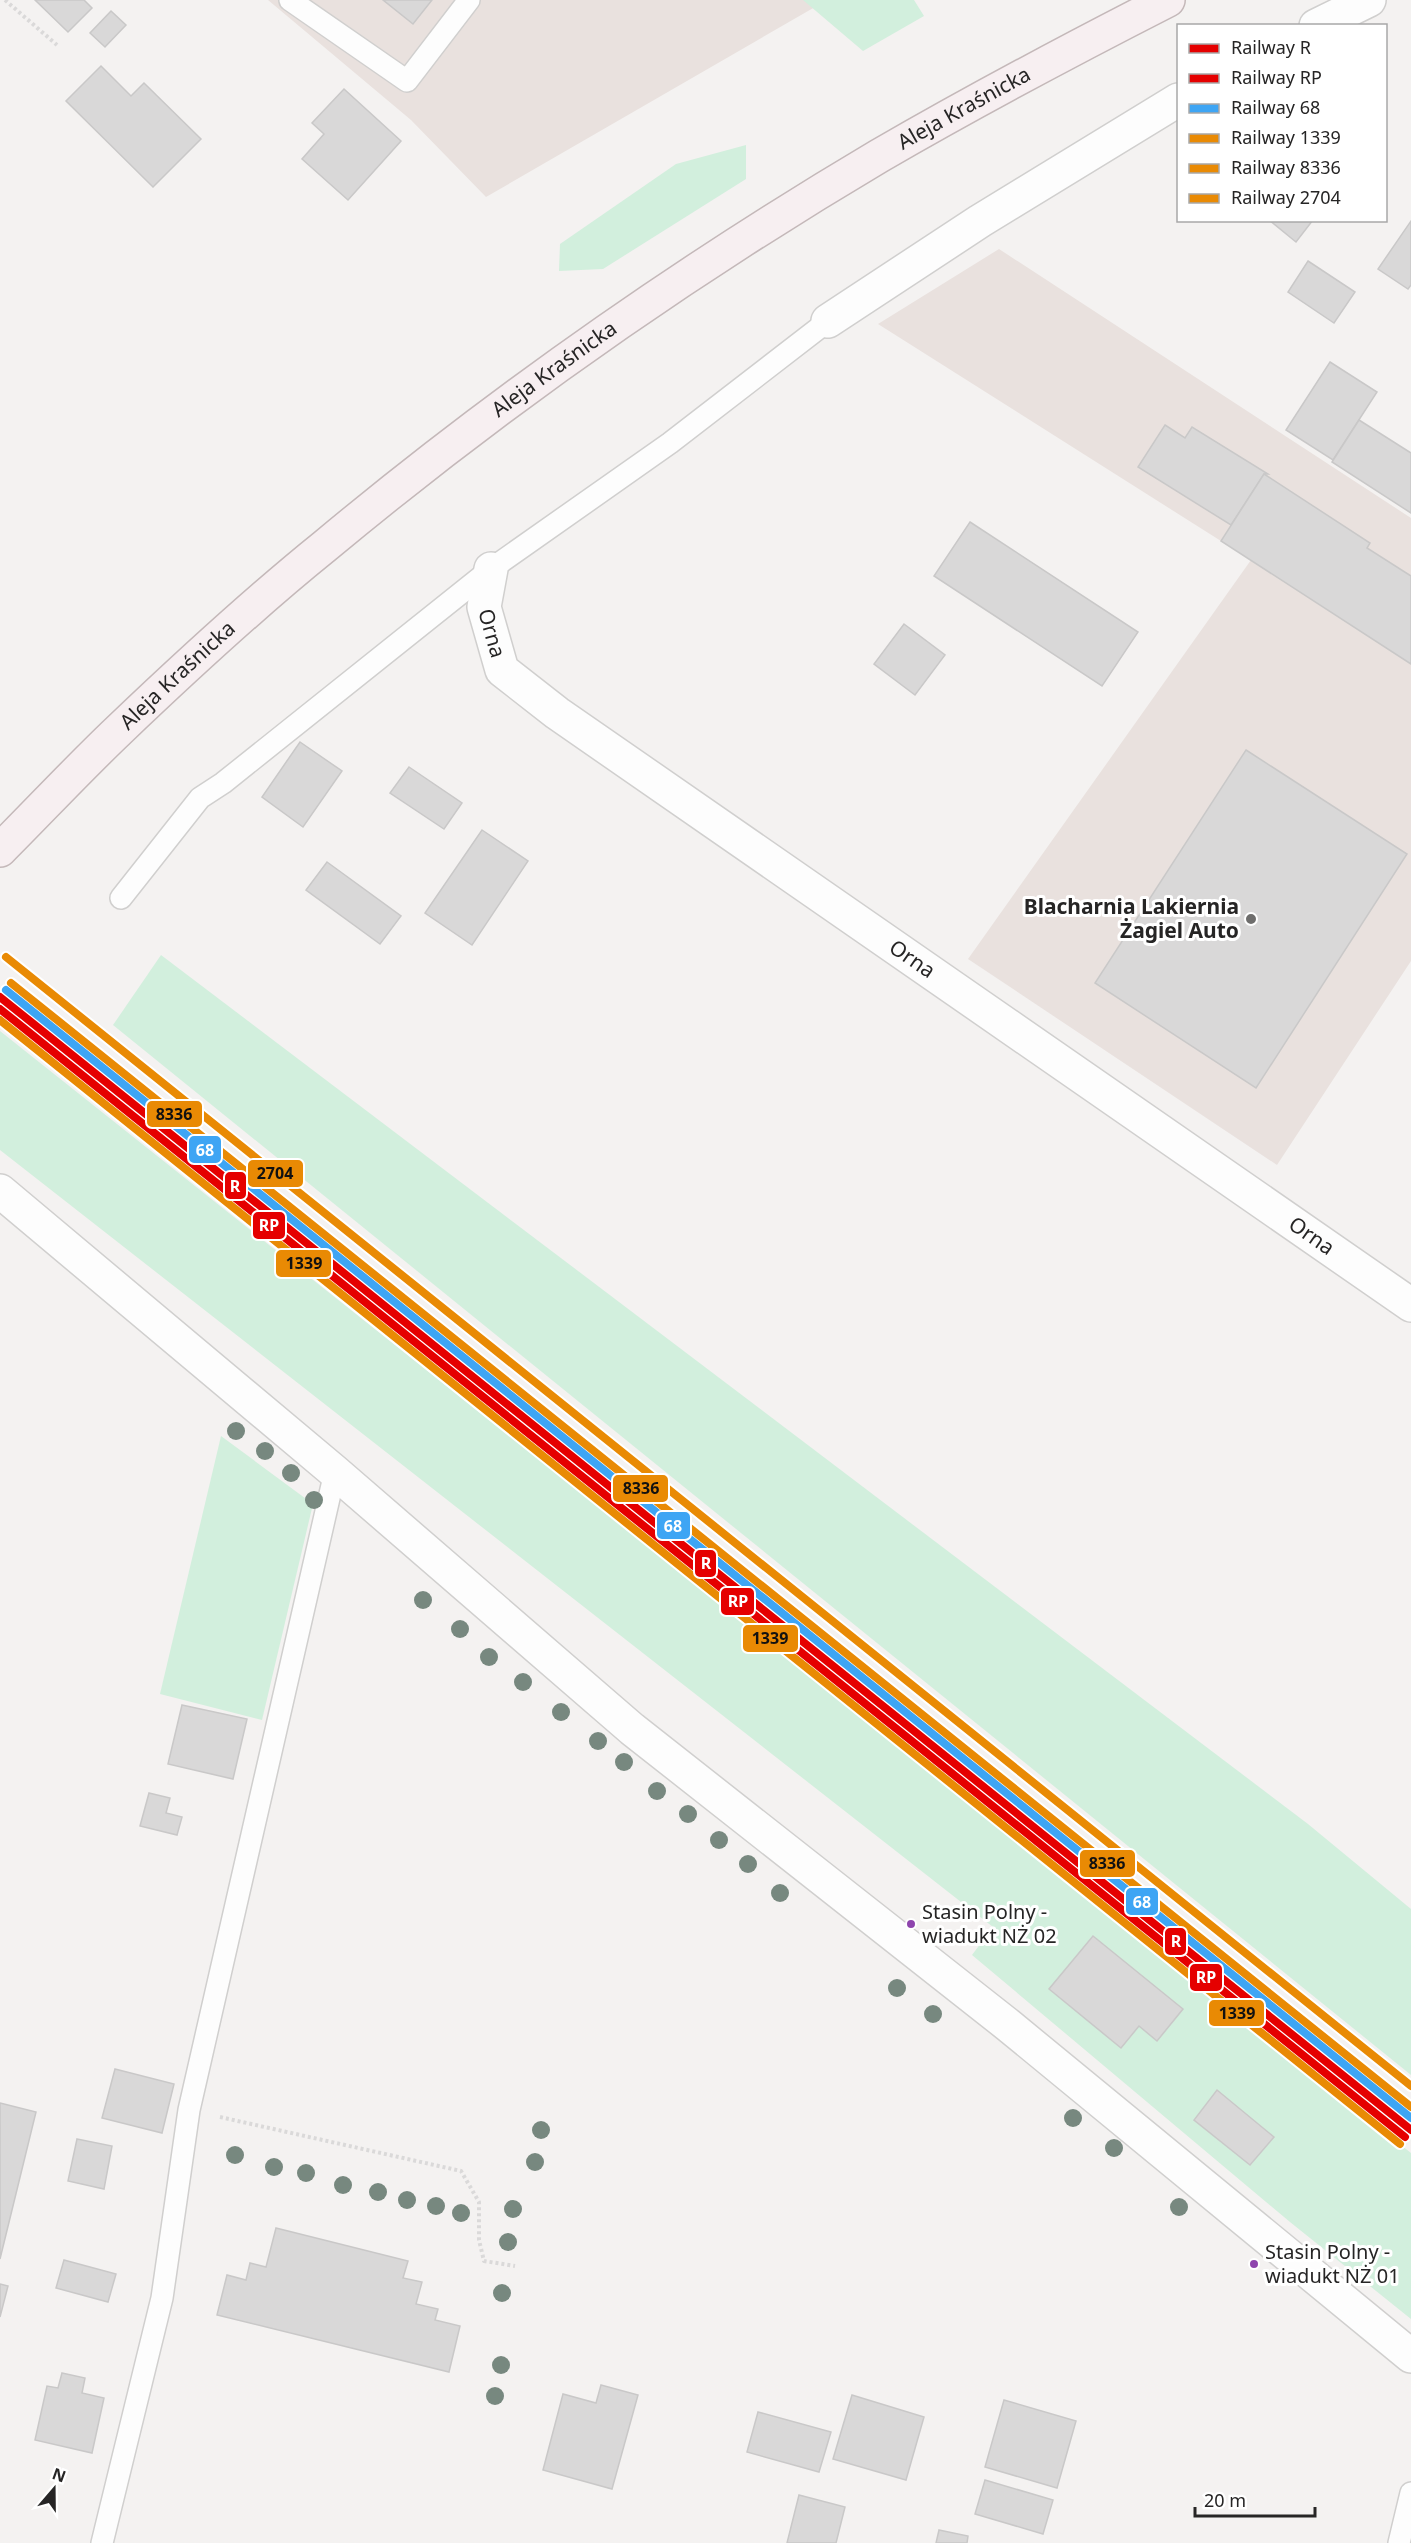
<svg xmlns="http://www.w3.org/2000/svg" width="1411" height="2543" font-family="'Noto Sans',sans-serif">
<rect width="100%" height="100%" fill="#f4f2f1"/>
<!-- built -->
<g fill="#e9e1de">
<polygon points="268,0 807,0 815,7 486,197 411,120"/>
<polygon points="999,249 1411,518 1411,961 1277,1165 968,959 1251,560 878,324"/>
</g>
<!-- green -->
<g fill="#d2efdd">
<polygon points="803,0 914,0 924,16 863,51"/>
<polygon points="746,145 746,179 603,269 559,271 560,244 676,164"/>
<polygon points="161,955 1308,1824 1411,1909 1411,2075 113,1025"/>
<polygon points="0,1031 1411,2153 1411,2319 1290,2222 972,1955 993,1927 0,1150"/>
<polygon points="221,1436 313,1504 262,1720 160,1694"/>
</g>
<!-- building -->
<g fill="#d9d8d8" stroke="#c9c8c8" stroke-width="1.5">
<polygon points="35,0 84,0 92,8 68,32"/>
<polygon points="383,0 432,0 413,24"/>
<polygon points="111,11 126,25 105,47 90,33"/>
<polygon points="101,66 131,96 144,83 201,139 153,187 66,101"/>
<polygon points="344,89 401,141 348,200 302,159 324,134 312,123"/>
<polygon points="1269,220 1313,220 1296,242"/>
<polygon points="1411,221 1411,285 1408,289 1378,269"/>
<polygon points="1308,261 1355,292 1334,323 1288,292"/>
<polygon points="1330,362 1377,392 1333,460 1286,430"/>
<polygon points="1359,420 1411,453 1411,513 1332,462"/>
<polygon points="1165,425 1185,438 1192,427 1268,474 1264,474 1231,525 1138,467"/>
<polygon points="1264,474 1370,543 1367,548 1411,576 1411,664 1221,541"/>
<polygon points="970,522 1138,632 1102,686 934,576"/>
<polygon points="904,624 945,655 915,695 874,664"/>
<polygon points="300,742 342,771 303,827 262,797"/>
<polygon points="1246,750 1407,854 1256,1088 1095,983"/>
<polygon points="409,767 462,803 444,829 390,793"/>
<polygon points="482,830 528,861 472,945 425,913"/>
<polygon points="327,862 401,916 380,944 306,890"/>
<polygon points="182,1705 247,1719 233,1779 168,1764"/>
<polygon points="149,1793 170,1798 166,1813 182,1817 177,1835 140,1826"/>
<polygon points="1093,1936 1183,2009 1157,2041 1139,2026 1121,2048 1049,1989"/>
<polygon points="115,2069 174,2084 162,2133 102,2118"/>
<polygon points="1217,2090 1274,2137 1250,2165 1194,2120"/>
<polygon points="0,2103 36,2112 0,2259"/>
<polygon points="77,2139 112,2146 104,2189 68,2181"/>
<polygon points="276,2228 408,2261 403,2278 422,2282 416,2304 438,2309 435,2320 460,2326 449,2372 217,2315 227,2275 246,2280 250,2263 266,2267"/>
<polygon points="64,2260 116,2274 108,2302 56,2288"/>
<polygon points="0,2284 8,2286 0,2317"/>
<polygon points="62,2373 85,2378 82,2393 104,2398 92,2453 35,2440 47,2386 58,2388"/>
<polygon points="601,2385 638,2395 612,2489 543,2470 563,2394 596,2403"/>
<polygon points="852,2395 924,2417 906,2480 833,2459"/>
<polygon points="1004,2400 1076,2421 1057,2488 985,2467"/>
<polygon points="758,2412 831,2432 819,2472 747,2452"/>
<polygon points="985,2480 1053,2500 1043,2534 975,2514"/>
<polygon points="799,2495 845,2507 836,2543 787,2543"/>
<polygon points="939,2530 968,2536 967,2543 936,2543"/>
</g>
<g fill="none" stroke-linecap="round" stroke-linejoin="round">
<!-- lane casing -->
<g stroke="#d0cfce" stroke-width="24">
<g id="lane">
<polyline points="290,0 407,81 469,0"/>
<polyline points="121,898 200,798 223,783 491,569 670,443 828,321"/>
<polyline points="102,2543 162,2298 189,2110 335,1472"/>
<polyline points="1399,2543 1411,2493"/>
</g>
</g>
<!-- street casing -->
<g stroke="#d0cfce" stroke-width="36">
<g id="street">
<polyline points="1316,26 1369,0"/>
<polyline points="828,321 980,221 1178,100"/>
<path id="s1" d="M491,569L484,607L502,670L557,713L1411,1305"/>
<polyline points="0,1191 335,1472 632,1729 1008,2025 1411,2356"/>
</g>
</g>
<!-- primary casing -->
<g stroke="#c4b8b9" stroke-width="36">
<g id="primary">
<path id="s2" d="M0,850C40,810 78,769 118,731C185,667 253,604 325,546C498,402 685,271 879,156C974,101 1070,50 1168,0"/>
</g>
</g>
<!-- path -->
<g stroke="#dad9d9" stroke-width="4" stroke-dasharray="3 3" stroke-linecap="butt">
<polyline points="5,0 57,45"/>
<polyline points="220,2117 461,2171 479,2202 479,2240 484,2261 515,2266"/>
</g>
<!-- lane -->
<use href="#lane" stroke="#fdfdfd" stroke-width="21"/>
<!-- street -->
<use href="#street" stroke="#fdfdfd" stroke-width="33"/>
<!-- primary -->
<use href="#primary" stroke="#f7eff1" stroke-width="33"/>
<!-- rail-1 casing -->
<g stroke="#fff" stroke-width="12">
<polyline id="rail-1" points="0,997 1411,2130"/>
</g>
<!-- rail-2 casing -->
<g stroke="#fff" stroke-width="12">
<polyline id="rail-2" points="0,1009 1405,2137"/>
</g>
<!-- rail-3 casing -->
<g stroke="#fff" stroke-width="12">
<polyline id="rail-3" points="6,990 1411,2118"/>
</g>
<!-- rail-4 casing -->
<g stroke="#fff" stroke-width="12">
<polyline id="rail-4" points="0,1020 1400,2144"/>
</g>
<!-- rail-5 casing -->
<g stroke="#fff" stroke-width="12">
<polyline id="rail-5" points="11,983 1411,2107"/>
</g>
<!-- rail-6 casing -->
<g stroke="#fff" stroke-width="12">
<polyline id="rail-6" points="6,957 1411,2086"/>
</g>
<!-- rail-1 -->
<use href="#rail-1" stroke="#e50000" stroke-width="8"/>
<!-- rail-2 -->
<use href="#rail-2" stroke="#e50000" stroke-width="8"/>
<!-- rail-3 -->
<use href="#rail-3" stroke="#3ea5f4" stroke-width="8"/>
<!-- rail-4 -->
<use href="#rail-4" stroke="#e98a04" stroke-width="8"/>
<!-- rail-5 -->
<use href="#rail-5" stroke="#e98a04" stroke-width="8"/>
<!-- rail-6 -->
<use href="#rail-6" stroke="#e98a04" stroke-width="8"/>
</g>
<!-- trees -->
<g fill="#77887f">
<circle cx="236" cy="1431" r="9"/>
<circle cx="265" cy="1451" r="9"/>
<circle cx="291" cy="1473" r="9"/>
<circle cx="314" cy="1500" r="9"/>
<circle cx="423" cy="1600" r="9"/>
<circle cx="460" cy="1629" r="9"/>
<circle cx="489" cy="1657" r="9"/>
<circle cx="523" cy="1682" r="9"/>
<circle cx="561" cy="1712" r="9"/>
<circle cx="598" cy="1741" r="9"/>
<circle cx="624" cy="1762" r="9"/>
<circle cx="657" cy="1791" r="9"/>
<circle cx="688" cy="1814" r="9"/>
<circle cx="719" cy="1840" r="9"/>
<circle cx="748" cy="1864" r="9"/>
<circle cx="780" cy="1893" r="9"/>
<circle cx="897" cy="1988" r="9"/>
<circle cx="933" cy="2014" r="9"/>
<circle cx="1073" cy="2118" r="9"/>
<circle cx="541" cy="2130" r="9"/>
<circle cx="1114" cy="2148" r="9"/>
<circle cx="235" cy="2155" r="9"/>
<circle cx="535" cy="2162" r="9"/>
<circle cx="274" cy="2167" r="9"/>
<circle cx="306" cy="2173" r="9"/>
<circle cx="343" cy="2185" r="9"/>
<circle cx="378" cy="2192" r="9"/>
<circle cx="407" cy="2200" r="9"/>
<circle cx="436" cy="2206" r="9"/>
<circle cx="1179" cy="2207" r="9"/>
<circle cx="513" cy="2209" r="9"/>
<circle cx="461" cy="2213" r="9"/>
<circle cx="508" cy="2242" r="9"/>
<circle cx="502" cy="2293" r="9"/>
<circle cx="501" cy="2365" r="9"/>
<circle cx="495" cy="2396" r="9"/>
</g>
<!-- markers -->
<circle fill="#6e6d6c" stroke="#fff" stroke-width="2" cx="1251" cy="919" r="6"/>
<g fill="#8e44ad" stroke="#fff" stroke-width="2">
<circle cx="911" cy="1924" r="5"/>
<circle cx="1254" cy="2264" r="5"/>
</g>
<g text-anchor="middle" stroke-width="6" stroke-linejoin="round" paint-order="stroke">
<!-- bus labels -->
<g font-size="20" fill="#262525" stroke="#fff" text-anchor="start">
<text x="922" y="1919">Stasin Polny -<tspan x="922" dy="24">wiadukt NŻ 02</tspan></text>
<text x="1265" y="2259">Stasin Polny -<tspan x="1265" dy="24">wiadukt NŻ 01</tspan></text>
</g>
<!-- street labels -->
<g font-size="21" fill="#262525" stroke="#fff">
<text dy="7" stroke="none"><textPath href="#s2" startOffset="1221">Aleja Kraśnicka</textPath></text>
<text dy="7" stroke="none"><textPath href="#s2" startOffset="735">Aleja Kraśnicka</textPath></text>
<text dy="7" stroke="none"><textPath href="#s1" startOffset="66">Orna</textPath></text>
<text dy="7" stroke="none"><textPath href="#s2" startOffset="249">Aleja Kraśnicka</textPath></text>
<text dy="7" stroke="none"><textPath href="#s1" startOffset="606">Orna</textPath></text>
<text dy="7" stroke="none"><textPath href="#s1" startOffset="1092">Orna</textPath></text>
</g>
<!-- poi labels -->
<g font-size="21" font-weight="bold" fill="#262525" stroke="#fff" text-anchor="end">
<text x="1239" y="914">Blacharnia Lakiernia<tspan x="1239" dy="24">Żagiel Auto</tspan></text>
</g>
</g>
<g stroke="#fff" stroke-width="2">
<rect x="146" y="1100" width="57" height="28" rx="6" fill="#e98a04"/>
<rect x="188" y="1135" width="34" height="29" rx="6" fill="#3ea5f4"/>
<rect x="247" y="1159" width="57" height="29" rx="6" fill="#e98a04"/>
<rect x="224" y="1171" width="23" height="29" rx="6" fill="#e50000"/>
<rect x="252" y="1211" width="34" height="29" rx="6" fill="#e50000"/>
<rect x="275" y="1249" width="57" height="29" rx="6" fill="#e98a04"/>
<rect x="612" y="1474" width="57" height="29" rx="6" fill="#e98a04"/>
<rect x="656" y="1511" width="35" height="29" rx="6" fill="#3ea5f4"/>
<rect x="694" y="1549" width="23" height="29" rx="6" fill="#e50000"/>
<rect x="720" y="1587" width="35" height="29" rx="6" fill="#e50000"/>
<rect x="742" y="1624" width="57" height="29" rx="6" fill="#e98a04"/>
<rect x="1079" y="1849" width="57" height="29" rx="6" fill="#e98a04"/>
<rect x="1125" y="1887" width="34" height="29" rx="6" fill="#3ea5f4"/>
<rect x="1164" y="1927" width="23" height="29" rx="6" fill="#e50000"/>
<rect x="1189" y="1963" width="34" height="29" rx="6" fill="#e50000"/>
<rect x="1208" y="1999" width="57" height="28" rx="6" fill="#e98a04"/>
</g>
<g font-size="16" text-anchor="middle" font-weight="bold" fill="#fff">
<text x="205" y="1156">68</text>
<text x="235" y="1192">R</text>
<text x="269" y="1231">RP</text>
<text x="673" y="1532">68</text>
<text x="706" y="1569">R</text>
<text x="738" y="1607">RP</text>
<text x="1142" y="1908">68</text>
<text x="1176" y="1947">R</text>
<text x="1206" y="1983">RP</text>
</g>
<g font-size="16" text-anchor="middle" font-weight="bold" fill="#111">
<text x="174" y="1120">8336</text>
<text x="275" y="1179">2704</text>
<text x="304" y="1269">1339</text>
<text x="641" y="1494">8336</text>
<text x="770" y="1644">1339</text>
<text x="1107" y="1869">8336</text>
<text x="1237" y="2019">1339</text>
</g>
<!-- legend -->
<rect x="1177" y="24" width="210" height="198" fill="#ffffff" stroke="#a8a8a8" stroke-width="1.5"/>
<rect x="1189" y="44" width="30" height="9" fill="#e50000" stroke="#a8a8a8" stroke-width="1.5"/>
<text x="1231" y="54" font-size="18" fill="#262525">Railway R</text>
<rect x="1189" y="74" width="30" height="9" fill="#e50000" stroke="#a8a8a8" stroke-width="1.5"/>
<text x="1231" y="84" font-size="18" fill="#262525">Railway RP</text>
<rect x="1189" y="104" width="30" height="9" fill="#3ea5f4" stroke="#a8a8a8" stroke-width="1.5"/>
<text x="1231" y="114" font-size="18" fill="#262525">Railway 68</text>
<rect x="1189" y="134" width="30" height="9" fill="#e98a04" stroke="#a8a8a8" stroke-width="1.5"/>
<text x="1231" y="144" font-size="18" fill="#262525">Railway 1339</text>
<rect x="1189" y="164" width="30" height="9" fill="#e98a04" stroke="#a8a8a8" stroke-width="1.5"/>
<text x="1231" y="174" font-size="18" fill="#262525">Railway 8336</text>
<rect x="1189" y="194" width="30" height="9" fill="#e98a04" stroke="#a8a8a8" stroke-width="1.5"/>
<text x="1231" y="204" font-size="18" fill="#262525">Railway 2704</text>
<!-- north arrow -->
<g transform="translate(54 2489) rotate(20)" stroke="#ffffff" stroke-width="4.5" paint-order="stroke">
<path d="M0-4.5L10 22L0 15L-10 22Z" fill="#262525"/>
<text y="-9" font-size="16" font-weight="bold" text-anchor="middle" fill="#262525">N</text>
</g>
<!-- scale -->
<path d="M1195 2507v9h120v-9" fill="none" stroke="#262525" stroke-width="3"/>
<text x="1204" y="2507" font-size="18" fill="#262525" stroke="#ffffff" stroke-width="4.5" paint-order="stroke">20 m</text>
</svg>
